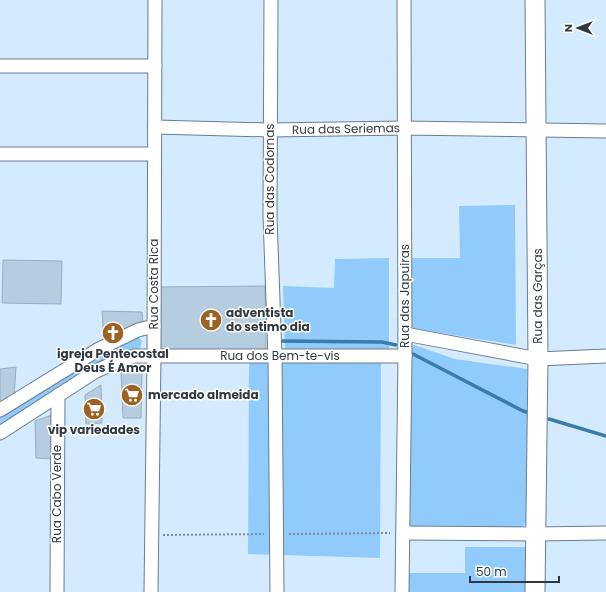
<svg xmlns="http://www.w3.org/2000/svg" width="606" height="592" font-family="Poppins,sans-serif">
<rect width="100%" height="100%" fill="#d4ebff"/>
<!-- green -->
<g fill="#91cbfb">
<polygon points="515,205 516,345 409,328 408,258 460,258 459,206"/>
<polygon points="389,258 389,353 285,353 283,286 334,288 335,259"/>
<polygon points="133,337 139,337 142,341 140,348 105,360 0,426 0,417 81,364"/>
<polygon points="408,343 455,359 527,369 527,521 523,527 412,527 408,525"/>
<polygon points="381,360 380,558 248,554 249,363"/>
<polygon points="465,547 526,547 526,592 406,592 406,573 465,573"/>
</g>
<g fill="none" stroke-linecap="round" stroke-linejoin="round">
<!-- stream -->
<g stroke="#3a7baa" stroke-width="3.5">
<polyline points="280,341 382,342 396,345"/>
<polyline points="413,354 523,411 530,413"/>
<polyline points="549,419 606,436"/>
</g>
</g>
<!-- building -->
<g fill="#b6cde0" stroke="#97adbf">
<polygon points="3,260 62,261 61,304 2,303"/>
<polygon points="265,286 266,353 157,352 157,287"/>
<polygon points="102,311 142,312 143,324 104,342"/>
<polygon points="16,367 14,399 0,405 0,369"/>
<polygon points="142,371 141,418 123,418 121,372"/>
<polygon points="101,385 102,423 86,424 85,395"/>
<polygon points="55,414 52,459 36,458 35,421"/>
</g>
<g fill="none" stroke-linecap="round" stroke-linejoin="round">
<!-- street casing -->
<g stroke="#697d8f" stroke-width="15">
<g id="street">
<polyline points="271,0 270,216 275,357 277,592"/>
<polyline points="0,66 155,66"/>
<polyline points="155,127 270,130 404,128 606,131"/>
<polyline points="0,154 154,154"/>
<polyline points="405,334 538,359 606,356"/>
<polyline points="0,410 99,349 138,330 154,326"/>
<polyline points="0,433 96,371 119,361 135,356 405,356"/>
<polyline points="403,533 535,534 606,533"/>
<polyline points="57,592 58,395"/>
<polyline points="151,592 154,356 155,0"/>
<polyline points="402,592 405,356 404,0"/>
</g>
</g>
<!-- secondary casing -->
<g stroke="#697d8f" stroke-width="21">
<polyline id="secondary" points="535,0 538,359 535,592"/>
</g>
<!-- path -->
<g stroke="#7c8c99" stroke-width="2" stroke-dasharray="2 2" stroke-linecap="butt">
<polyline points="289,534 390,533"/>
<polyline points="163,535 264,534"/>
</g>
<!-- street -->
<use href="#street" stroke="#fff" stroke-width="13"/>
<!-- secondary -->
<use href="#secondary" stroke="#fff" stroke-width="19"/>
</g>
<!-- icons -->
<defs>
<g id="church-disc" transform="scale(1.15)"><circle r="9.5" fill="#9d6222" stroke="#fff"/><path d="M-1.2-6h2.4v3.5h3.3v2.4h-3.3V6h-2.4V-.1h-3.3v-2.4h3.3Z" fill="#fff"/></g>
<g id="supermarket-disc" transform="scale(1.15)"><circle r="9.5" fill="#9d6222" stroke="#fff"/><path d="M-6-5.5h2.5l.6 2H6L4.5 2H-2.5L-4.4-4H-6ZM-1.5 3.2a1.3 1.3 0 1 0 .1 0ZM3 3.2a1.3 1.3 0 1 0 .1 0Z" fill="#fff"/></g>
</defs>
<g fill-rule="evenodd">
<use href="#church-disc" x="211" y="320"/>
<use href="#church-disc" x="113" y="333"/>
<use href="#supermarket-disc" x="132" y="395"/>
<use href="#supermarket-disc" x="94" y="409"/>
</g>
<g text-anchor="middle" stroke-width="3" stroke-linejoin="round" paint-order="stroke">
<!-- street labels -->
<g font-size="12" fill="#303940" stroke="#fff">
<text transform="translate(346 129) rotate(-1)" y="4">Rua das Seriemas</text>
<text transform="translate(270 179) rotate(-90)" y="4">Rua das Codornas</text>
<text transform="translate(154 284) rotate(-90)" y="4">Rua Costa Rica</text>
<text transform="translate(405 296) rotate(-90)" y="4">Rua das Japuiras</text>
<text transform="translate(538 296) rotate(-90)" y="4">Rua das Garças</text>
<text x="280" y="360">Rua dos Bem-te-vis</text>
<text transform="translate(57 494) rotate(-90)" y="4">Rua Cabo Verde</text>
</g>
<!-- poi labels -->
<g font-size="12" font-weight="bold" fill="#303940" stroke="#fff" text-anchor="start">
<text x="226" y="317">adventista<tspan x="226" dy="14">do setimo dia</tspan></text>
<text x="113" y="358" text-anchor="middle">igreja Pentecostal<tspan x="113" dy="14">Deus É Amor</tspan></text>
<text x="148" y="399">mercado almeida</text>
<text x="94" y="434" text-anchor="middle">vip variedades</text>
</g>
</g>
<!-- north arrow -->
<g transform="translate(578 28) rotate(270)" stroke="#ffffff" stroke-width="3" paint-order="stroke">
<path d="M0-3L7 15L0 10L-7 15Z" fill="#303940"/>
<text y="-6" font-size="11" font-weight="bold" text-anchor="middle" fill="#303940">N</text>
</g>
<!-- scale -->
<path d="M470 576v6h89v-6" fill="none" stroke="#303940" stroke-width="2"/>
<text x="476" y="576" font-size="12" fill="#303940" stroke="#ffffff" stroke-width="3" paint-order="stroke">50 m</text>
</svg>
